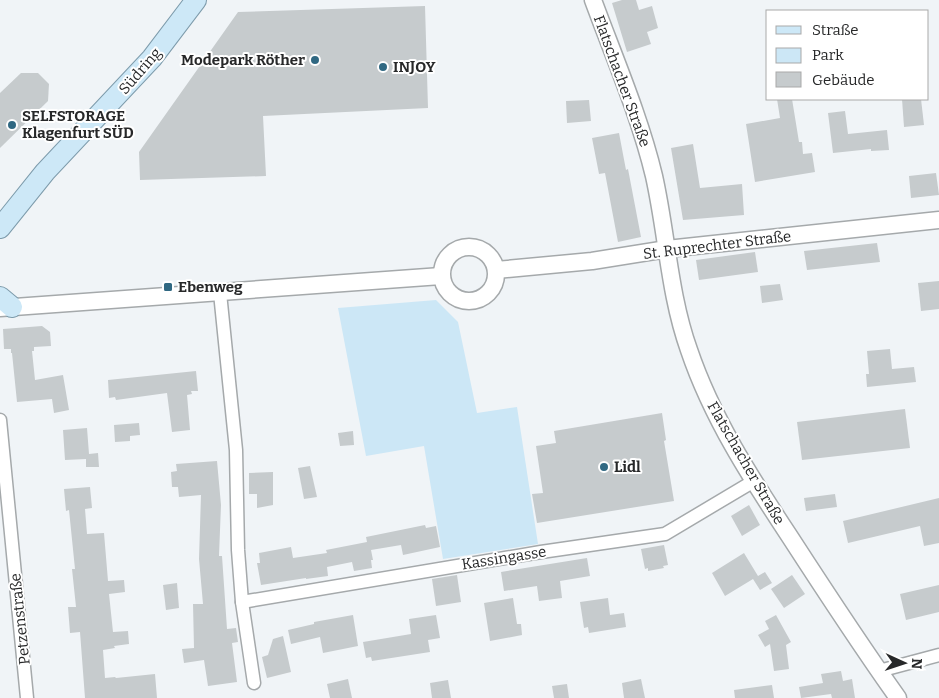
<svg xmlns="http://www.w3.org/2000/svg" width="939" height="698" font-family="Bitter,serif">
<rect width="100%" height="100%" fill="#f0f4f7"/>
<!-- green -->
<polygon fill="#cce7f6" points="436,300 458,322 477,413 517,407 538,544 443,559 424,446 366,456 338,308"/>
<!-- building -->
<g fill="#c6cbcd">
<polygon points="622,0 636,0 639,10 652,6 658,28 647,32 651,44 627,52 612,3"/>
<polygon points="425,6 428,108 263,116 266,176 140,180 139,152 238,12"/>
<polygon points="21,73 38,73 49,84 48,101 0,148 0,93"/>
<polygon points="777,99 792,99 799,142 802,142 803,154 812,153 815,172 755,182 746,124 780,118"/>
<polygon points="902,99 921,99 924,125 904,127"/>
<polygon points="589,100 591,121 567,123 566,101"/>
<polygon points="845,111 848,134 887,130 889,150 871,151 871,149 833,153 828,113"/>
<polygon points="619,133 626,170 628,169 641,237 618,242 605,173 599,174 592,138"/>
<polygon points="693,144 700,188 742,184 744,215 683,220 671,148"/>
<polygon points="936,173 939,195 911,198 909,176"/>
<polygon points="877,243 880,262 807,270 804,251"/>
<polygon points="755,252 758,272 699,280 696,260"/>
<polygon points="939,281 939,309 921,311 918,283"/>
<polygon points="780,284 783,300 762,303 760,286"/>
<polygon points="42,326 50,332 51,346 34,347 34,351 32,351 35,380 63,375 69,410 54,413 52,399 17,402 12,353 11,353 11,349 4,349 3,329"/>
<polygon points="890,349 892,369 914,367 916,382 867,387 866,374 869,374 867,351"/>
<polygon points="196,371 198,391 191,391 192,394 187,395 190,430 172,432 167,393 116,400 115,397 109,398 108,380"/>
<polygon points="905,409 910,448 802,460 797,422"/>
<polygon points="662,413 666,440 664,441 674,501 537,523 532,494 543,493 536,446 556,443 554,431"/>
<polygon points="139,423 140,435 130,436 130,441 115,442 114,425"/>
<polygon points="87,428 89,454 98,453 99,467 86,467 86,459 65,460 63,430"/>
<polygon points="353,431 354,445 340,446 338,433"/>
<polygon points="217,461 221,505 219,556 222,556 227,629 236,628 238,642 232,643 237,682 208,686 204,660 184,663 182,649 194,648 193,604 203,604 199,559 201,495 179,497 178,487 172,487 171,472 177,471 176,464"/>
<polygon points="310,466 317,497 304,499 298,468"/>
<polygon points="273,472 273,505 257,508 257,494 249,494 249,473"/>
<polygon points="90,487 92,508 85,509 87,534 104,533 108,581 124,580 125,592 109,594 113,632 128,631 129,644 114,646 115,648 103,650 105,678 115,677 116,678 155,674 157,698 85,698 80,632 70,633 68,607 76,607 72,569 75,569 69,510 66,511 64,489"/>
<polygon points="835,494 837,507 806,511 804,498"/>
<polygon points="939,498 939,543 924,546 920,526 848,543 843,521"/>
<polygon points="749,505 760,525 742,536 731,516"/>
<polygon points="425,525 426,528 436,526 440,547 403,555 401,545 371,550 373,560 371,560 372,568 354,571 352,562 327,567 328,576 306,579 306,578 261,585 257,563 260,563 259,553 291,547 293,558 327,553 326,550 367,542 366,537"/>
<polygon points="664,545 668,565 663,566 664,568 648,571 648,568 645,569 641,549"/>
<polygon points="744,553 758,576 765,572 772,583 760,590 753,579 725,596 712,573"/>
<polygon points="587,558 590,576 560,581 562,598 539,601 537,586 504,591 501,572"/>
<polygon points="457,575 461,602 436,606 432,579"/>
<polygon points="792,575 805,594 784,608 771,589"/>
<polygon points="177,583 179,608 166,610 163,585"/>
<polygon points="939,585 939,612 906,620 900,594"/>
<polygon points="513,598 517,624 521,624 522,635 490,641 484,603"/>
<polygon points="608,598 610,615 624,613 626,627 589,633 588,627 584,628 580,602"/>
<polygon points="353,615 358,646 323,653 320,637 291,644 288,630 314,624 314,622"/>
<polygon points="436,615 440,638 428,640 430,652 372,661 371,657 366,658 363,642 411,634 409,619"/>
<polygon points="776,615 791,642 786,645 789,669 774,671 770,644 765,647 758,635 769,629 765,621"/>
<polygon points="283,636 291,672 267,678 262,657 268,655 273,639"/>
<polygon points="841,671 843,681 852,679 855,698 832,698 831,694 801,698 799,687 823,683 821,674"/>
<polygon points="348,679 352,698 330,698 327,684"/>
<polygon points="641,679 645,698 624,698 622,683"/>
<polygon points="448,680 451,698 432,698 430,683"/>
<polygon points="567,684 569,698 554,698 552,686"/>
<polygon points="772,685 774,698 735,698 734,690"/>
</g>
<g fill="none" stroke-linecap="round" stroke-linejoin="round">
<!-- minor casing -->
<g stroke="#a5a9ab" stroke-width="15">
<g id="minor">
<polyline points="220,293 236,450 238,550 242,602 254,683"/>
<polyline points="0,420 27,698"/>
<polyline points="242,602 541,552 665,534 754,481"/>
<polyline points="879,671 939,655"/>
</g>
</g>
<!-- tertiary casing -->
<g stroke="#a5a9ab" stroke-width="19">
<g id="tertiary">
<path d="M593,0C614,57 640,117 654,176C667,234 669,294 689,350C712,418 751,478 790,537C825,591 861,646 898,698"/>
<circle cx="469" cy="274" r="27"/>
<polyline points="496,270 592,261 667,249 939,220"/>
<polyline points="0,308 441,276"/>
</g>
</g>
<!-- primary casing -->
<g stroke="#7d9bab" stroke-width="22">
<g id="primary">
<polyline points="0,228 45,172 152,58 196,0"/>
<polyline points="0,297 12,307"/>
</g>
</g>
<!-- minor -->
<use href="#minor" stroke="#fff" stroke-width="12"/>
<!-- tertiary -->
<use href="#tertiary" stroke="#fff" stroke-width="16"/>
<!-- primary -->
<use href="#primary" stroke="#cde8f7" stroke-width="20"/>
</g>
<!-- markers -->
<g fill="#306882" stroke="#fff" stroke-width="2">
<circle cx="315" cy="60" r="5"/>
<circle cx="383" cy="67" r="5"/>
<circle cx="12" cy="125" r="5"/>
<rect x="163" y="282" width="10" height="10" rx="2.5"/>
<circle cx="604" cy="467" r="5"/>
</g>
<g text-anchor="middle" stroke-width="4" stroke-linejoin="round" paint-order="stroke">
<!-- poi labels -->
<g font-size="15" font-weight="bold" fill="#272829" stroke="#fff" text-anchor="start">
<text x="305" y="65" text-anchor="end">Modepark Röther</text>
<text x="393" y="72">INJOY</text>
<text x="22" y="121">SELFSTORAGE<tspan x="22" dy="17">Klagenfurt SÜD</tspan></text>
<text x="178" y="292">Ebenweg</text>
<text x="614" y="472">Lidl</text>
</g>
<!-- street labels -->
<g font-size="15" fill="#272829" stroke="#fff">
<text transform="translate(140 71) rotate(-49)" y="5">Südring</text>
<text transform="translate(622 81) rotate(70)" y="5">Flatschacher Straße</text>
<text transform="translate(717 245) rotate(-7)" y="5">St. Ruprechter Straße</text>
<text transform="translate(746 463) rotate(60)" y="5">Flatschacher Straße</text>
<text transform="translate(504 558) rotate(-9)" y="5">Kassingasse</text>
<text transform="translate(20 619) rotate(-96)" y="5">Petzenstraße</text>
</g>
</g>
<!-- legend -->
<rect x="766" y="10" width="162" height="90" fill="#ffffff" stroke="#a9a9a9"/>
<rect x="776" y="26" width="25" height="8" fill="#cde8f7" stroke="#a9a9a9"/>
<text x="812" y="35" font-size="15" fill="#272829">Straße</text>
<rect x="776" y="48" width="25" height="15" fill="#cce7f6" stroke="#a9a9a9"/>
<text x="812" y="60" font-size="15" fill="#272829">Park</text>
<rect x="776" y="72" width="25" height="15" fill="#c6cbcd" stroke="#a9a9a9"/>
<text x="812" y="85" font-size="15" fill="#272829">Gebäude</text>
<!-- north arrow -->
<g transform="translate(904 663) rotate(93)" stroke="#ffffff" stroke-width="4" paint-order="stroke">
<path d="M0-4L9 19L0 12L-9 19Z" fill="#272829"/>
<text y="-8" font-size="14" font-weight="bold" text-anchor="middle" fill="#272829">N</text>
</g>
</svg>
